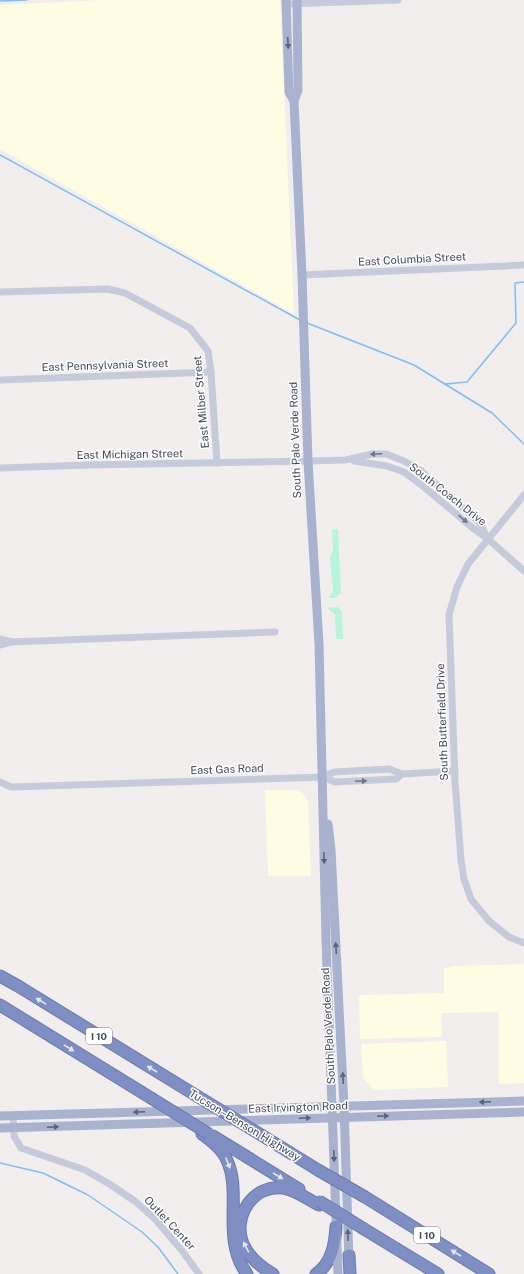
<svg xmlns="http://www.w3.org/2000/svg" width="524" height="1274" font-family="'Public Sans',sans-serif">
<rect width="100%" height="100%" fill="#f1eeed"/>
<!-- commercial -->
<g fill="#fefde4">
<polygon points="104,0 280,0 294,314 0,149 0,5"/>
<polygon points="265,790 297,790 304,794 308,802 311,876 268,876"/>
<polygon points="524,964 524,1083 499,1084 499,1012 441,1013 442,1037 360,1039 359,997 361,995 444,993 444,969 452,966"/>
<polygon points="446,1041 448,1087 374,1090 363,1078 361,1044"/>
</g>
<!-- green -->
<g fill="#b6f4de">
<polygon points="338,529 341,592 335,598 328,598 333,591 330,558 333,548 332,530"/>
<polygon points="338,607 342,612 343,639 336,639 335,614 327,608"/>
</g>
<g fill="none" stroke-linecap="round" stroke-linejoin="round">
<!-- stream -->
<g stroke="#7dbef6" stroke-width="1.5">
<polyline points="0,1 27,0"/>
<polyline points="0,155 300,320"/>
<polyline points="307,323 414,365 492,413 524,444"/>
<polyline points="446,384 467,382 516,323 515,283 524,282"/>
<polyline points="0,1163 43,1173 88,1195 142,1232 158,1247 178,1274"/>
</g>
<!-- highway casing -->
<g stroke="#6a79af" stroke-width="13">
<g id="highway">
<polyline points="0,976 18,986 197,1096"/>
<polyline points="0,1005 151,1098"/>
<polyline points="258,1133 318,1170"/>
<path d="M202,1134C210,1140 217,1145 223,1153C246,1188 219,1236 247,1274"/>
<polyline points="213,1136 299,1189"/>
<polyline points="365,1197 489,1274"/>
<polyline points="364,1229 438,1274"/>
<polyline points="349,1255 350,1274"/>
<path d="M273,1274C261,1267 249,1257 243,1244C232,1217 253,1184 283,1188C296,1190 307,1199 319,1205"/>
<path d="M316,1274C332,1263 335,1244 336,1226"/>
</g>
</g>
<!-- minor -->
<g stroke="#c5cbda" stroke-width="7">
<polyline points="286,4 398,0"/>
<polyline points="302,275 524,265"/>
<polyline points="0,292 108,289 125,293 190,328 208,351 211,372 217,463"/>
<polyline points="0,380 211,372"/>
<polyline points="354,461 387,466 404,472 424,487 474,529 488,539 524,571"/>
<polyline points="0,468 88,465 308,461 346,460 372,454 386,454 404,461 420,470 479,522 488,539"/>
<polyline points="524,495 468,564 457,587 449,615 455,781 461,860 464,879 471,899 489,921 509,937 524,943"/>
<polyline points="0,639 11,642"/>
<polyline points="0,645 11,642 275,632"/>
<polyline points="323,777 335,782 396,779 402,774"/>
<polyline points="0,782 11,787 323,777 334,772 389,769 402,774 455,771"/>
<polyline points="13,1116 14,1136 21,1148 85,1170 111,1185 136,1202 155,1219 183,1252 199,1274"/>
</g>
<!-- major -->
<g stroke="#a9b3d0" stroke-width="9">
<polyline points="286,0 289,92 294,101"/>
<polyline points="297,0 298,90 294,101 302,275 308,461 319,644 326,940 338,1274"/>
<polyline points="328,824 331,850 344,1106 349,1261"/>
<polyline points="0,1116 524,1101"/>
<polyline points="0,1128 524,1112"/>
</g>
<!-- highway -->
<use href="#highway" stroke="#7f8ec3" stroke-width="11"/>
<!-- highway-bridge casing -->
<g stroke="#6a79af" stroke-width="13" stroke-linecap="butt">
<g id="highway-bridge">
<polyline points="197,1096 258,1133"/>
<polyline points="151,1098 209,1134"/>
<polyline points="318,1170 365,1197"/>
<polyline points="319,1201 364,1229"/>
</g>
</g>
<!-- highway-bridge -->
<use href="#highway-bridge" stroke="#7f8ec3" stroke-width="11"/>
</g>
<!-- one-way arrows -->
<defs><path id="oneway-solid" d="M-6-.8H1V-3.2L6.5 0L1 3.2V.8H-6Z"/></defs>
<g fill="#5c647a">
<use href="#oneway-solid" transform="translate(288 43) rotate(88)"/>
<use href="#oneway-solid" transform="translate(324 858) rotate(88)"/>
<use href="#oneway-solid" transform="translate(336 948) rotate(-93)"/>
<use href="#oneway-solid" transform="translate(343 1078) rotate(-93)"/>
<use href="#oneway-solid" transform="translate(485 1102) rotate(178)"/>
<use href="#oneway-solid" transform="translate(139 1112) rotate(178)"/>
<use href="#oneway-solid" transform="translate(383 1116) rotate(-2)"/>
<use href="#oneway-solid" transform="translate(305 1118) rotate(-3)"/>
<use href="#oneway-solid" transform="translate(53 1127) rotate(-2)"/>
<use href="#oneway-solid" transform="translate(334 1156) rotate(88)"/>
<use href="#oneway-solid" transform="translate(348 1235) rotate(-92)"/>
</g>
<g fill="#707789">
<use href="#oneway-solid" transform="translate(376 454) rotate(178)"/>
<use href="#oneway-solid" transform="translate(463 519) rotate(40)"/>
<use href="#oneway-solid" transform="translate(361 781) rotate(-3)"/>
</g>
<g fill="#e5e8f3">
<use href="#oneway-solid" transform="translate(41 1001) rotate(-149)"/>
<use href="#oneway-solid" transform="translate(69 1048) rotate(32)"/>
<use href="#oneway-solid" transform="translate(152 1069) rotate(-149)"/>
<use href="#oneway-solid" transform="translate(228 1163) rotate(68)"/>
<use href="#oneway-solid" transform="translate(278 1176) rotate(31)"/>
<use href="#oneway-solid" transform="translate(246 1247) rotate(-118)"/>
<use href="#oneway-solid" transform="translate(456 1253) rotate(-148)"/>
</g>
<g text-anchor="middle" stroke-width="3" stroke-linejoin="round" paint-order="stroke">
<!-- shield labels -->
<g fill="#fff" stroke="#7b808e" stroke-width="1">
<rect x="86" y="1028" width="26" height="16" rx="3"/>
<rect x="414" y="1227" width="26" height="16" rx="3"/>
</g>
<g font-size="10" font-weight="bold" fill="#434a5d">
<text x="99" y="1040">I 10</text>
<text x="427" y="1239">I 10</text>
</g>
<!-- street labels -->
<g font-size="11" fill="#434a5d" stroke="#fff">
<text transform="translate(412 259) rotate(-3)" y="4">East Columbia Street</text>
<text transform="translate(105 365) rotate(-2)" y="4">East Pennsylvania Street</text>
<text transform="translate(201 402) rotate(-95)" y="4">East Milber Street</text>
<text transform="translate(295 440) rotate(-92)" y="4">South Palo Verde Road</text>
<text transform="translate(130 454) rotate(-1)" y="4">East Michigan Street</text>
<text transform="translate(448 494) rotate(38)" y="4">South Coach Drive</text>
<text transform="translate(442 722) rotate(-92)" y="4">South Butterfield Drive</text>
<text transform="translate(227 769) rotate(-2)" y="4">East Gas Road</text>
<text transform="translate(328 1026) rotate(-93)" y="4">South Palo Verde Road</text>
<text transform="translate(298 1107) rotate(-2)" y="4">East Irvington Road</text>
<text transform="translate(245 1125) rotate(31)" y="4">Tucson–Benson Highway</text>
<text transform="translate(170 1223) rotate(47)" y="4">Outlet Center</text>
</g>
</g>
</svg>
